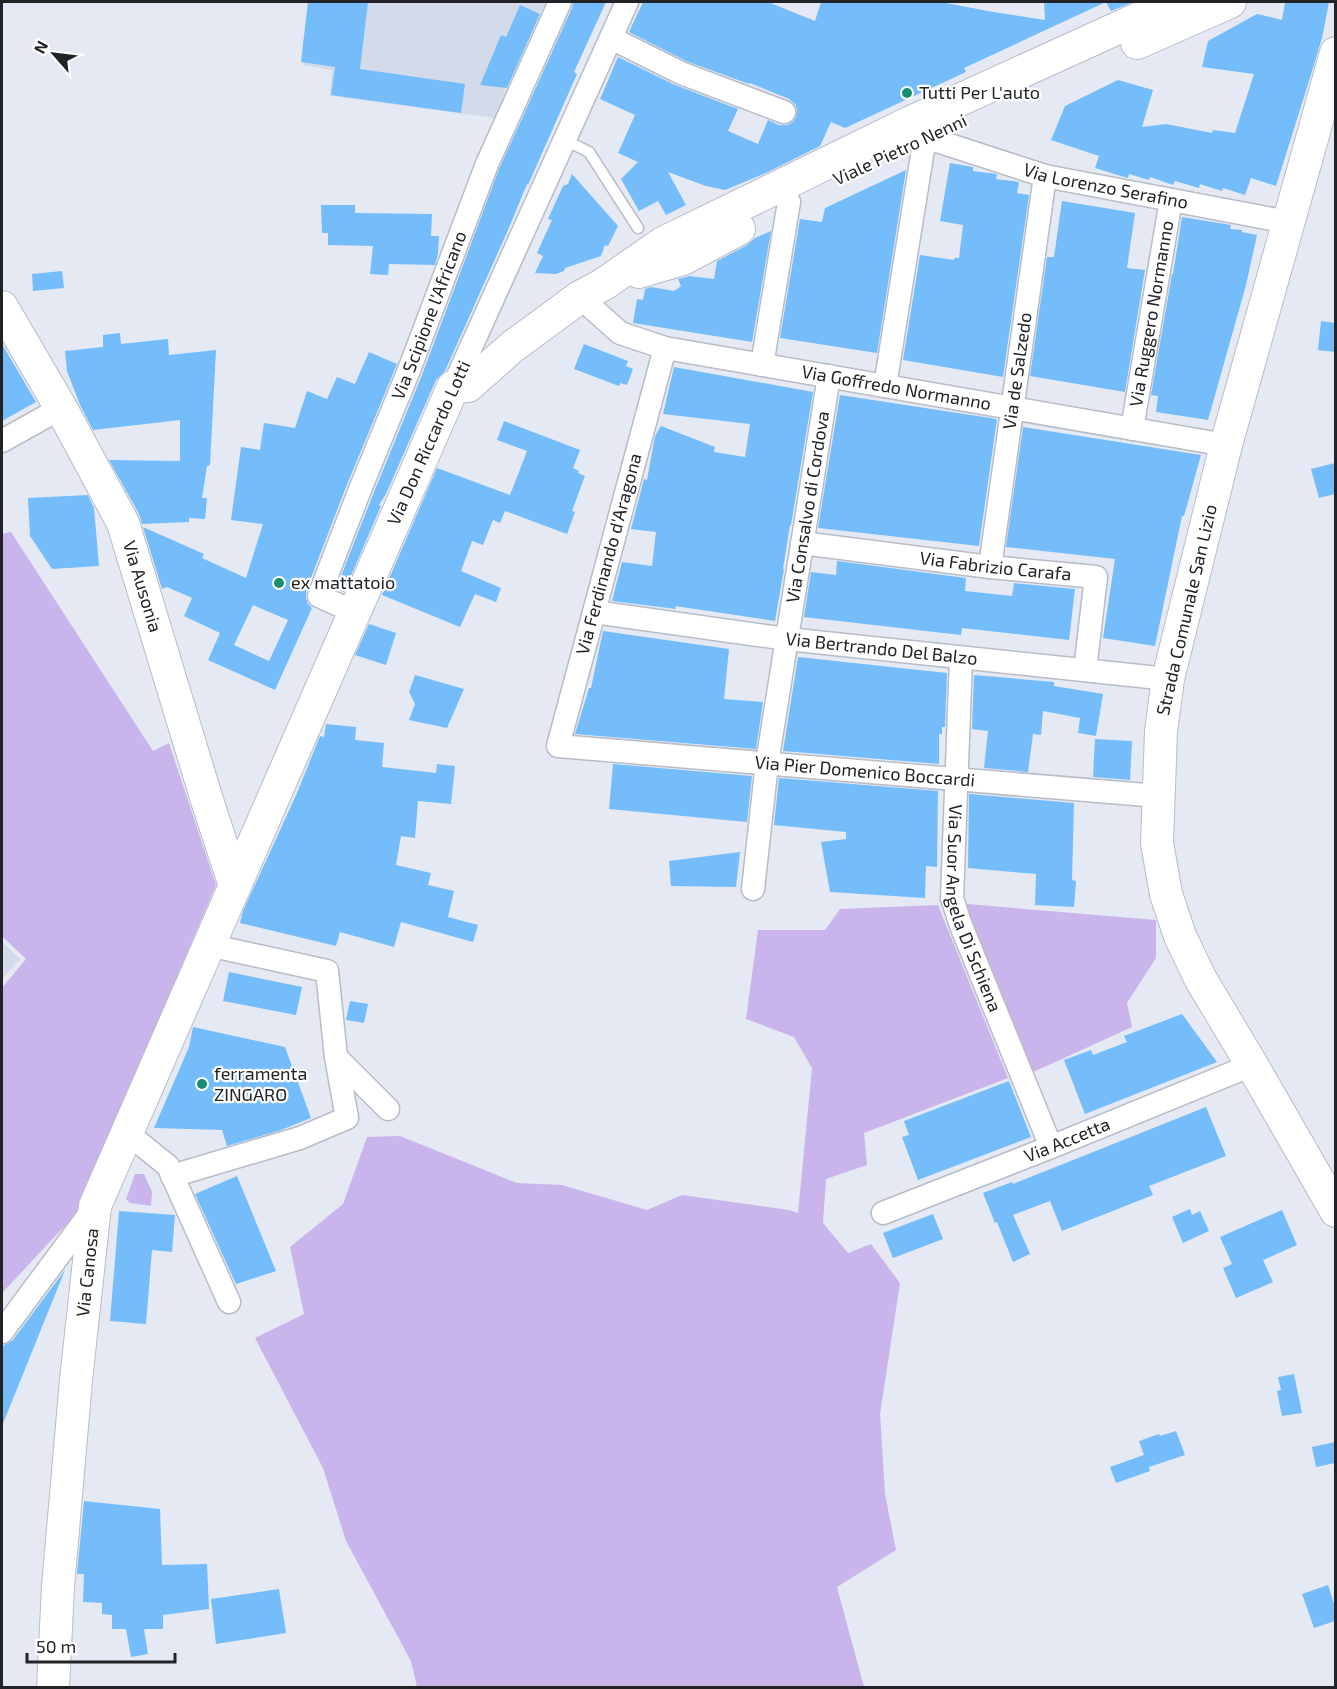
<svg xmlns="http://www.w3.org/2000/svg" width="1337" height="1689" font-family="'Exo 2',sans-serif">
<rect width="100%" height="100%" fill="#e4e9f3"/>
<!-- built -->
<g fill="#d3dbeb">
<polygon points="309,2 546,2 507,85 495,118 330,96 332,70 303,65"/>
<polygon points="2,942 20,959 2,979"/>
</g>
<!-- green -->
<g fill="#c9b5ec">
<polygon points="11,532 153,751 169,743 216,885 76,1214 2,1293 2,988 26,959 2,936 2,534"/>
<polygon points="967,904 1156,920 1156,958 1127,1003 1132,1027 1031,1073 964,907"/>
<polygon points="938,905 1008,1078 864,1133 867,1165 826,1179 823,1223 848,1253 871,1244 900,1283 880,1414 885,1494 896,1550 837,1587 864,1687 417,1687 411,1661 346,1541 323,1468 255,1338 304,1314 290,1247 343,1204 367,1137 400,1136 517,1183 562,1185 647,1210 682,1195 789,1210 798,1213 812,1068 794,1037 746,1019 758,930 825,930 840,909"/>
<polygon points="135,1174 144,1174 152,1192 151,1206 130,1203 126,1199"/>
</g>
<!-- building -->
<g fill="#74bdfa" fill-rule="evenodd">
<polygon points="308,2 368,2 360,69 465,84 461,113 331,95 335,67 301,62"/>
<polygon points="573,2 606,2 574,72 577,74 528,185 527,184 508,230 445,371 436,380 386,494 379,505 381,506 344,592 336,589 372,497 422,375 499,169 572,8"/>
<polygon points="643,2 768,2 815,21 821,2 941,2 993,12 1045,20 1044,2 1133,2 1111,11 1106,2 964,68 966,72 845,128 831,122 820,146 768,172 725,190 706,186 668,172 686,205 666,215 658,201 639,211 621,179 638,162 618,153 635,115 600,99 618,57 675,85 738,109 728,131 758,144 768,120 779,125 787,125 793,122 796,117 797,110 795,104 789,99 750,83 749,84 686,61 629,32"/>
<polygon points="1285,2 1329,2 1322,38 1309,81 1276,186 1251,178 1245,195 1223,188 1222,191 1200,184 1199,188 1175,181 1173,185 1150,177 1149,180 1129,174 1128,178 1124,177 1095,168 1099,156 1051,140 1065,106 1118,80 1153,90 1142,127 1166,124 1212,133 1213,130 1235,133 1254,74 1202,67 1208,41 1257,14 1282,20"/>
<polygon points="520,5 540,14 507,88 480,85 501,35 506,37"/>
<polygon points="950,163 973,167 973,171 997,174 996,179 1019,182 1017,193 1029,195 1003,377 903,360 920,255 954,260 954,258 959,258 963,225 940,221"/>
<polygon points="906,170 877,353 780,338 800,219 822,222 825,208"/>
<polygon points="572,174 618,226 608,246 605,245 601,256 565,268 564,271 556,274 535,273 543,256 537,253 552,220 548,219 563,186 568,184"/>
<polygon points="1062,201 1135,213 1127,268 1145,270 1125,392 1030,376 1047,257 1054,257"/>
<polygon points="321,205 355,205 355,213 432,214 431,236 439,236 438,254 435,265 389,264 388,275 370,274 373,246 328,245 328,233 322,233"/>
<polygon points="1182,217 1231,225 1230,229 1242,230 1242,232 1257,235 1246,285 1208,420 1156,412 1158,396 1151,395 1172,274 1173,274"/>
<polygon points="771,231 752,342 633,323 637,299 643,300 645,289 651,287 674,291 681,286 678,279 690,276 714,279 717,261 747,245 755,238"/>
<polygon points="62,271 64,288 33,291 32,274"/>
<polygon points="1321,321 1335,323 1335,352 1318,350"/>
<polygon points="120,333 121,344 168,339 169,355 216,350 210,465 207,466 202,498 207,498 205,519 189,518 189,522 142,524 139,514 109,460 180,461 180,420 93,430 80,405 67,371 65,351 103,347 103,335"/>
<polygon points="2,344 36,402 2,421"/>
<polygon points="584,344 628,361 626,366 633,369 627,385 620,383 619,386 574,369"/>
<path d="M369,352L397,364L346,487L306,591V598L308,604L312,608L275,690L208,660L220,633L184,616L192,598L167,587L162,589L143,527L204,554L202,558L246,578L263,524L231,520L241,447L260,450L264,423L295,428L307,391L327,399L337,377L355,384ZM253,605L288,620L269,661L234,645Z"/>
<polygon points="674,367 813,392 791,525 790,525 783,569 784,569 775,621 675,606 676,609 612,601 622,562 652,566 656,532 631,529 644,479 647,480 655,436 661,426 715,447 714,452 745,457 750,424 663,414"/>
<polygon points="840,395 997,419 979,546 818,528"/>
<polygon points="504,421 580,450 573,468 579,471 578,473 585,476 572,511 575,512 567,534 505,511 500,523 493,520 483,545 472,541 461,571 501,588 496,602 475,594 460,627 382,595 437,468 510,495 527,451 497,440"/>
<polygon points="1023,427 1201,455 1184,516 1182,516 1155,646 1103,638 1115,559 1006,547"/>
<polygon points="1335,463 1335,494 1319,498 1311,469"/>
<polygon points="88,495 94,508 99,566 52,569 30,536 28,498"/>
<polygon points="837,561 966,578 965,591 1012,596 1014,583 1075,589 1069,640 962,628 961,635 804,617 811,572 836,575"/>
<polygon points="369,624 396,633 386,665 355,655"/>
<polygon points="603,631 729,649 724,699 763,702 756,749 575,734 589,688 591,688"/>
<polygon points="798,657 947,673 945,727 942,727 942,734 939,734 939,764 783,751"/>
<polygon points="415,675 464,689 447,728 409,720 415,704 409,692"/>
<polygon points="974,675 1054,682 1054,686 1103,694 1096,736 1078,733 1080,718 1043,711 1041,735 1033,734 1028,772 984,768 988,731 972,729"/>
<polygon points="326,724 356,727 355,740 384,743 382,767 436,773 437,764 455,766 451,804 418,801 415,838 401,836 396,865 431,873 428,885 454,891 448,917 478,925 473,942 401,922 394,947 340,932 336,946 240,923 243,911 297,793 320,736 324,737"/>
<polygon points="1095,739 1132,741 1130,780 1093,777"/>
<polygon points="613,764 752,776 747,822 609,809"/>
<polygon points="779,778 938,791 937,867 926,866 925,898 830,892 821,842 846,839 846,832 774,825"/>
<polygon points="969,794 1074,803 1072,880 1076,881 1074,907 1035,905 1036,874 968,868"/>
<polygon points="740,852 736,887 671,886 669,861"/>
<polygon points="229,972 302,987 296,1015 223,1001"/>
<polygon points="350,1001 368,1004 364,1023 346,1020"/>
<polygon points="1182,1014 1217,1062 1085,1114 1064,1060 1091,1050 1093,1055 1127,1042 1124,1036"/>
<polygon points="193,1027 285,1047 311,1118 281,1130 227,1146 222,1130 154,1128 189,1047"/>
<polygon points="1009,1081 1031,1137 918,1180 902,1137 909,1135 904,1121"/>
<polygon points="1206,1107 1226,1156 1149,1186 1153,1195 1062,1231 1050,1201 1013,1215 1030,1254 1013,1262 997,1222 995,1223 983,1193 1012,1182 1013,1184"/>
<polygon points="237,1176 276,1271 236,1284 195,1194"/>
<polygon points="1190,1209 1192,1215 1200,1211 1209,1231 1183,1243 1172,1217"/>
<polygon points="1282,1210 1297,1245 1263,1260 1273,1282 1236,1298 1223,1268 1232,1264 1220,1237"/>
<polygon points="119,1211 175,1215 172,1252 152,1250 146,1324 110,1321"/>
<polygon points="933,1214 943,1239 893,1258 883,1233"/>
<polygon points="65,1270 2,1426 2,1349 4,1345 13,1340"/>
<polygon points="1294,1374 1302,1413 1282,1416 1277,1391 1281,1390 1278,1377"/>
<polygon points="1176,1431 1185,1455 1149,1467 1150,1471 1116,1483 1110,1467 1144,1455 1139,1441 1159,1434 1160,1436"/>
<polygon points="1335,1442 1335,1463 1316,1467 1312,1447"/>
<polygon points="84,1501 160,1509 162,1565 207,1564 209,1609 163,1615 163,1629 144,1629 148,1654 131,1657 126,1629 112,1629 112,1615 102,1614 102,1603 83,1602 84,1574 77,1574"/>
<polygon points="1328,1585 1335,1607 1335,1621 1314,1628 1302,1594"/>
<polygon points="279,1589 286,1633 216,1644 211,1599"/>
</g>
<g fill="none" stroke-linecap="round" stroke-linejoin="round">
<!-- lane casing -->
<g stroke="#b7bcc6" stroke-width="13">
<polyline id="lane" points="565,140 589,152 638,228"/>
</g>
<!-- street casing -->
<g stroke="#b7bcc6" stroke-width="25">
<g id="street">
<polyline points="611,38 681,73 784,112"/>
<path id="s1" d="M580,297L620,333L665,348L1226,445"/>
<path id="s2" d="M665,348L558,746L1158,796"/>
<polyline points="762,365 789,202"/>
<path id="s3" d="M885,386L925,137L1045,176L1288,222"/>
<polyline points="453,387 627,2"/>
<path id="s4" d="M1132,429L1171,200"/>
<polyline points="2,441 61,408"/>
<path id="s5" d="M802,543L990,567L1096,577L1085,670"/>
<path id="s6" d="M990,567L1045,176"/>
<path id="s7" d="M354,612L319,596L359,492L409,370L487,164L560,2"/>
<path id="s8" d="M594,612L787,639L1168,679"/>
<path id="s9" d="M961,658L952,898L960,923L1051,1147"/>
<path id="s10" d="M753,889L767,763L829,376"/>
<polyline points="208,945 327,971 336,1057 388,1109"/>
<polyline points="126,1132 168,1166 229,1302"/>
<polyline points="172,1176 300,1138 347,1118 336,1057"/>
<path id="s11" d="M883,1213L1051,1147L1252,1065"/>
<polyline points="2,1332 94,1208"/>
</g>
</g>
<!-- secondary casing -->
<g stroke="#b7bcc6" stroke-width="34">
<g id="secondary">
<polyline points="1137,43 1230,2"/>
<polyline points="1336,53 1226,445 1168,679 1161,731 1157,843 1166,894 1180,936 1200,978 1252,1065 1336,1211"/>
<polyline points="639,272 683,259 739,229"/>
<path id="s12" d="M2,307L61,408L123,523L206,797L235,886"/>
<path id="s13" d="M53,1688L58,1587L76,1380L95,1206L453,387L468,386L512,347L580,297L604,284L663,243L911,122L1175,2"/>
</g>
</g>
<!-- lane -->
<use href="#lane" stroke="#fff" stroke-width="10"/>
<!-- street -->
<use href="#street" stroke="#fff" stroke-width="22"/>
<!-- secondary -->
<use href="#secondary" stroke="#fff" stroke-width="32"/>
</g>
<!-- markers -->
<g fill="#188e71" stroke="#fff" stroke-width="2">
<circle cx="907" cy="93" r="6"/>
<circle cx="279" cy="583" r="6"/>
<circle cx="202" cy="1084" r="6"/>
</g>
<g text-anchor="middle" stroke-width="4.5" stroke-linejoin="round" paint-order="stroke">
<!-- poi labels -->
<g font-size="18" fill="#212326" stroke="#fff" text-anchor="start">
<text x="919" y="99">Tutti Per L'auto</text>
<text x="291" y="589">ex mattatoio</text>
<text x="214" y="1080">ferramenta<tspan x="214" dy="21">ZINGARO</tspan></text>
</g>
<!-- street labels -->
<g font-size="18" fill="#212326" stroke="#fff">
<text transform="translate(900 150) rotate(-25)" y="6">Viale Pietro Nenni</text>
<text dy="6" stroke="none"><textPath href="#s3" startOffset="440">Via Lorenzo Serafino</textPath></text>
<text dy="6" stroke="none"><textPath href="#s4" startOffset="117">Via Ruggero Normanno</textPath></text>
<text dy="6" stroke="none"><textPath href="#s7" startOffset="340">Via Scipione l'Africano</textPath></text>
<text dy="6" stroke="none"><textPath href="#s6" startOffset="198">Via de Salzedo</textPath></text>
<text dy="6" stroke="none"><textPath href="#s1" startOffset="336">Via Goffredo Normanno</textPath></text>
<text transform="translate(429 443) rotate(-66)" y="6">Via Don Riccardo Lotti</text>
<text dy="6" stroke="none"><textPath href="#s10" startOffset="386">Via Consalvo di Cordova</textPath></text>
<text transform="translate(609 554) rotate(-75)" y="6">Via Ferdinando d'Aragona</text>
<text dy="6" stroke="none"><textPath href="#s5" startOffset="195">Via Fabrizio Carafa</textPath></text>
<text dy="6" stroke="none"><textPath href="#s12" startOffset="314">Via Ausonia</textPath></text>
<text transform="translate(1187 610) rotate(-77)" y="6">Strada Comunale San Lizio</text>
<text dy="6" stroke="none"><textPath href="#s8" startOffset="290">Via Bertrando Del Balzo</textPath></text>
<text dy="6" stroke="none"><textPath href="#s2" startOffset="720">Via Pier Domenico Boccardi</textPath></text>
<text dy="6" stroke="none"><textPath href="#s9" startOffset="254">Via Suor Angela Di Schiena</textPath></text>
<text dy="6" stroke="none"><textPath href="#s11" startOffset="198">Via Accetta</textPath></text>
<text dy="6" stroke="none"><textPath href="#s13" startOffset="417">Via Canosa</textPath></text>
</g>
</g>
<!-- border -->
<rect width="1337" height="1689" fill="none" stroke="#212326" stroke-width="6"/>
<!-- north arrow -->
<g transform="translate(54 54) rotate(298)" stroke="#ffffff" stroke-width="4.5" paint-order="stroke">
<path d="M0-4.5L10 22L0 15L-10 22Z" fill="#212326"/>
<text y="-9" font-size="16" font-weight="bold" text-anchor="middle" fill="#212326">N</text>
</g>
<!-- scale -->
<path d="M27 1653v9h148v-9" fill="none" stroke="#212326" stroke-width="3"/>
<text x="36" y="1653" font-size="18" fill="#212326" stroke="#ffffff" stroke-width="4.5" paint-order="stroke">50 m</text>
</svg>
